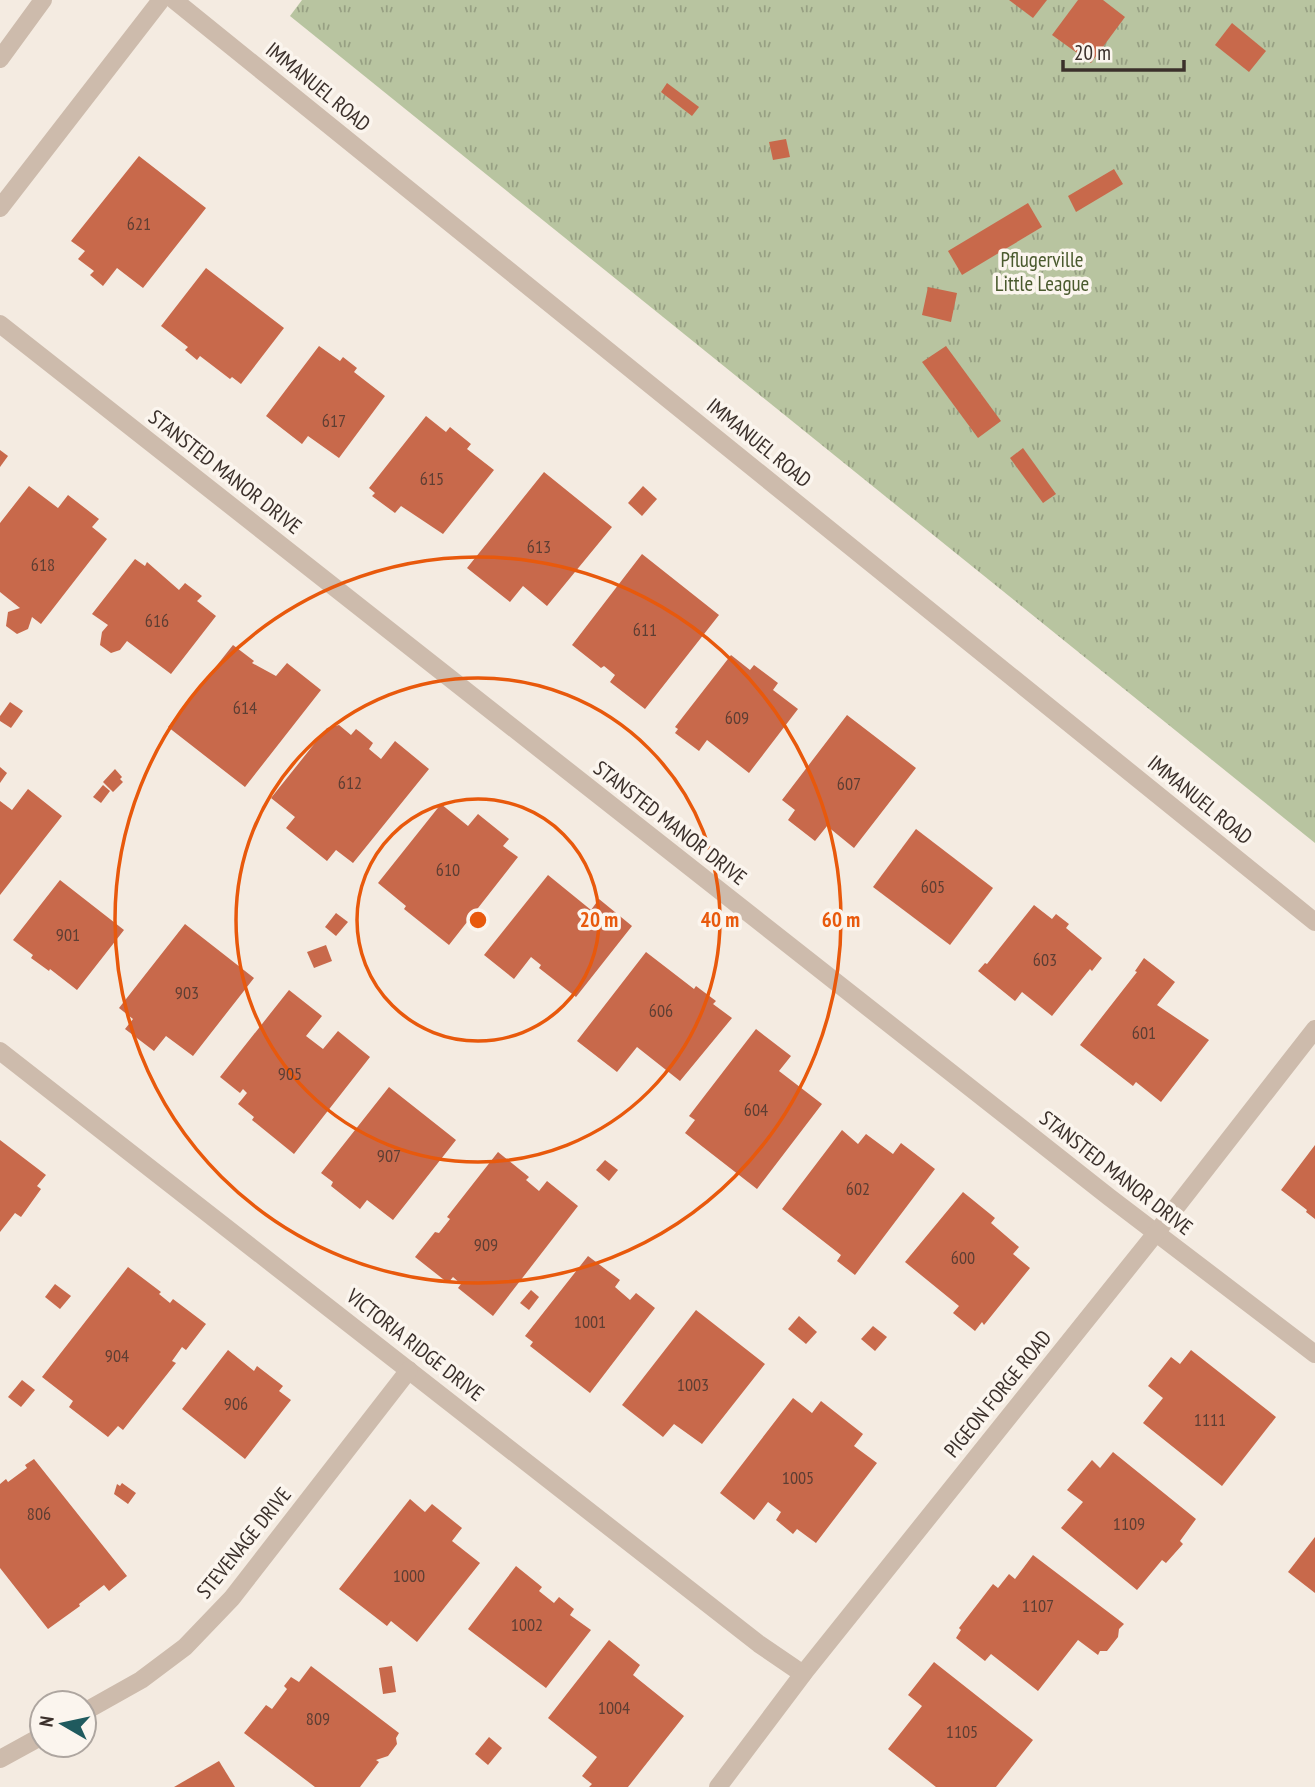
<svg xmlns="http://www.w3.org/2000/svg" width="1315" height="1787" font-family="'PT Sans Narrow',sans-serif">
<defs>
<pattern id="park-tufts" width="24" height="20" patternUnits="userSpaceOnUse" patternTransform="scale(1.75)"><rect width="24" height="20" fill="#b8c4a0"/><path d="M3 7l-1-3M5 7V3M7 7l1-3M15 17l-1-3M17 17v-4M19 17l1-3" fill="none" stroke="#97a083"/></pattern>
</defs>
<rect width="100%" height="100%" fill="#f4ebe1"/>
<!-- park -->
<polygon fill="url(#park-tufts)" points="302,0 1315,0 1315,843 290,16"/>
<!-- building -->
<g fill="#c8694b">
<polygon points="1009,0 1047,0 1033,18"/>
<polygon points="1078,0 1103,0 1125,17 1091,63 1052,35"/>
<polygon points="1232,23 1266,51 1249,72 1215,45"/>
<polygon points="667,83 699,107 692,116 661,92"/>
<polygon points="786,139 790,157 773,160 769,142"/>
<polygon points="139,156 206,208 143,288 117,268 103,286 90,275 94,271 78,259 85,251 71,241"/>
<polygon points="1114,169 1123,184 1076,212 1068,196"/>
<polygon points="1028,203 1042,227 962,275 948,251"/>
<polygon points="206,268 284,328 241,384 232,377 230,379 200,356 197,360 185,350 188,347 161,326"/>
<polygon points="928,287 957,293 951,322 922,315"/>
<polygon points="319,346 340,361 343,357 357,368 354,372 385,396 339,458 308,436 302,444 266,416"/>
<polygon points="946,346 1001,421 978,438 922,362"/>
<polygon points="426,416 446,432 450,427 471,444 467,449 494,470 443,534 401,506 395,513 372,496 375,493 369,488"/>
<polygon points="1023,448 1056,494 1043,503 1010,458"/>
<polygon points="0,450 8,456 0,467"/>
<polygon points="544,472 612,527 547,606 523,586 510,602 467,568"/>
<polygon points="29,486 58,508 68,495 99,519 92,527 107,539 41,624 32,617 28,629 17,634 6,626 8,612 20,608 0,592 0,523"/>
<polygon points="643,486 657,499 642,516 628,503"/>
<polygon points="642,554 719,615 645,709 610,682 615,675 604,666 601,668 572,645"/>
<polygon points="135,559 145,566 147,562 179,590 185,583 202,596 197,601 216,616 171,674 127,641 120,650 111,653 100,645 102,632 108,625 92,614"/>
<polygon points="233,645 254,661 252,663 276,676 287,663 321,690 245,787 168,727"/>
<polygon points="731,655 750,670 754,665 778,683 773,690 798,709 749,773 707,740 699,751 675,733 678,729 675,727"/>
<polygon points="10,702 23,711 11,728 0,721 0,716"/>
<polygon points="847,715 916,768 854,848 827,826 815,841 788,820 795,810 782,800"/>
<polygon points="339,725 351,735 356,729 360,732 373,743 369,749 381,759 395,741 429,769 353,863 336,850 327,861 286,828 295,817 271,798 327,728"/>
<polygon points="0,767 7,773 0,783"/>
<polygon points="115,769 122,777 120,779 123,782 113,792 103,782"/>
<polygon points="103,785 110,791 101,803 93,797"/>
<polygon points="28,789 62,816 0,895 0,801 12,810"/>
<polygon points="441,804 468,826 478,814 509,839 503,846 518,857 449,945 404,909 406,906 378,883"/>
<polygon points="916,829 993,888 950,945 873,887"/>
<polygon points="548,875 591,910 599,899 632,926 576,997 539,968 541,965 531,957 514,979 484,955"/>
<polygon points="60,880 124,930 77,990 50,969 49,971 31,958 33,955 13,940"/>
<polygon points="1034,905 1052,919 1056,914 1069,924 1066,928 1102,958 1092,971 1090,969 1052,1016 1022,992 1015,1001 978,971 985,963 987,964"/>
<polygon points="336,913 348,922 336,936 325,927"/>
<polygon points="185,924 254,978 193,1056 166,1036 154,1051 125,1029 133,1019 119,1008"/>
<polygon points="326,945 332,961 314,968 307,952"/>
<polygon points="646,952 694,989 696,986 716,1001 713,1004 732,1018 680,1081 637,1047 617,1072 577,1041"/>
<polygon points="1144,958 1175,982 1157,1005 1209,1040 1161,1102 1136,1082 1133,1086 1080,1045 1137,972 1135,971"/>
<polygon points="289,990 322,1016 306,1036 323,1049 338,1031 370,1057 294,1154 252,1120 254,1117 238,1104 247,1093 243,1089 240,1093 220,1077"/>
<polygon points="756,1029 791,1056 779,1071 822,1104 757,1189 685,1133 695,1120 689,1116"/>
<polygon points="389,1087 456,1140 393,1220 367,1200 360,1209 331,1186 333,1182 321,1173"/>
<polygon points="842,1130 858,1144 866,1134 893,1154 901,1143 935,1169 855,1275 837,1261 841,1255 782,1209"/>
<polygon points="0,1140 46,1175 37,1186 41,1189 21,1217 15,1213 0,1232"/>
<polygon points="1315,1145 1315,1219 1306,1212 1307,1210 1281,1190"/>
<polygon points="498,1152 529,1177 526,1180 539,1191 547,1181 578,1206 493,1316 458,1288 461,1284 453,1277 448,1283 415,1257 435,1232 439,1233 450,1219 447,1217"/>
<polygon points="605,1160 618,1170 609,1181 596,1170"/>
<polygon points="963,1192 995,1218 991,1223 1019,1247 1013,1254 1030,1268 984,1325 982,1322 975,1331 953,1313 959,1306 905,1262"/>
<polygon points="588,1256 620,1280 615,1287 630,1300 636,1293 655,1308 590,1393 530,1346 533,1342 525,1336"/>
<polygon points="128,1267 161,1292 159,1294 170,1303 173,1299 206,1324 186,1350 182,1347 172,1361 176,1363 123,1430 118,1426 108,1437 69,1407 73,1401 42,1377"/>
<polygon points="55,1284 71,1296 60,1309 45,1297"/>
<polygon points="531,1290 539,1297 529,1310 520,1303"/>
<polygon points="696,1310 765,1364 702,1444 674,1424 663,1437 622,1405"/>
<polygon points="799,1316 817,1332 806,1344 788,1329"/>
<polygon points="873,1326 887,1337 875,1351 861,1339"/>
<polygon points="228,1350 254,1371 257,1366 283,1386 279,1391 291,1400 245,1459 182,1409"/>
<polygon points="1191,1350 1276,1417 1222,1486 1143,1423 1163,1398 1148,1386 1171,1357 1180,1364"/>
<polygon points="22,1380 35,1390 21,1407 8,1397"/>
<polygon points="793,1398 812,1413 821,1401 863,1434 854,1446 877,1463 816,1543 797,1529 793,1534 776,1520 781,1512 768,1502 754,1520 720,1493"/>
<polygon points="1113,1452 1196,1519 1180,1541 1183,1544 1166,1563 1162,1560 1137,1590 1061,1528 1083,1502 1067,1490 1092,1460 1100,1468"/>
<polygon points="34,1459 127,1576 109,1591 104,1585 79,1604 80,1606 48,1629 0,1568 0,1484 6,1479 8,1482 27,1468 25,1465"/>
<polygon points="122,1483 136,1493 128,1504 114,1494 117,1484 120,1486"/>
<polygon points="410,1499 425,1512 432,1504 462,1528 452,1541 480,1563 417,1642 391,1621 387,1626 339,1589"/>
<polygon points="1315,1537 1315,1593 1288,1572"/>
<polygon points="1033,1555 1124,1624 1119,1629 1118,1637 1107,1651 1100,1651 1098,1655 1078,1640 1038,1691 991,1654 985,1661 956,1638 961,1630 959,1628 993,1584 998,1588 1009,1574 1015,1579"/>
<polygon points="516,1566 542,1587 539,1591 554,1603 559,1597 574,1609 570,1615 591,1630 546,1688 468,1629"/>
<polygon points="609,1640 640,1665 633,1675 684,1716 628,1787 589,1787 592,1784 582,1776 597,1757 548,1718"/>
<polygon points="934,1662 1033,1740 996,1787 936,1787 888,1749 922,1706 908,1695"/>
<polygon points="311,1666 399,1733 396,1738 397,1744 388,1756 376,1760 379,1762 360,1787 315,1787 244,1733 266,1705 272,1709 287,1689 284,1686 291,1677 299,1682"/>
<polygon points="392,1666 396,1692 383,1694 379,1668"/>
<polygon points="489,1737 502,1748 488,1765 475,1754"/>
<polygon points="219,1761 235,1787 174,1787"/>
</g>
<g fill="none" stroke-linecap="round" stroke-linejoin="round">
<!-- minor -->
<g stroke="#cdbbac" stroke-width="18">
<polyline points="0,324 1109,1197 1315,1354"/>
<polyline points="0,1051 759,1644 803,1674"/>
<polyline points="84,1712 141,1680 185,1647 232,1598 409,1370"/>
<polyline points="0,1759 42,1736"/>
<polyline points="718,1787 803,1674 1156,1233 1315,1029"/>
</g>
<!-- tertiary -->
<g stroke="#cdbbac" stroke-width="18">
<polyline points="174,0 1315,922"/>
<polyline points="0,59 43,0"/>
<polyline points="0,208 161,0"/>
</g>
</g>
<!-- distance rings -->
<g fill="none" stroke="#e8590c" stroke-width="3.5">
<circle cx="478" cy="920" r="121"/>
<circle cx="478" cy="920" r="242"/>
<circle cx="478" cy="920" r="363"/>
</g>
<g text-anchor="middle" stroke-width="7" stroke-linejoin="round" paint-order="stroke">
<!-- number labels -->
<g font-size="18" fill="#5e3e33">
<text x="139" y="230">621</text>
<text x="334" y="427">617</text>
<text x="432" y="485">615</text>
<text x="539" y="553">613</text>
<text x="43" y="571">618</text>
<text x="157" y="627">616</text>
<text x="645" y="636">611</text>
<text x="245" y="714">614</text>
<text x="737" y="724">609</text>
<text x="350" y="789">612</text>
<text x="849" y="790">607</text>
<text x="448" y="876">610</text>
<text x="933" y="893">605</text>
<text x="68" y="941">901</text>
<text x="1045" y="966">603</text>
<text x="187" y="999">903</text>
<text x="661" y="1017">606</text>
<text x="1144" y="1039">601</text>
<text x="290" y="1080">905</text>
<text x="756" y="1116">604</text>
<text x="389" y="1162">907</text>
<text x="858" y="1195">602</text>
<text x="486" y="1251">909</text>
<text x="963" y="1264">600</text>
<text x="590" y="1328">1001</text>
<text x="117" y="1362">904</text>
<text x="693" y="1391">1003</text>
<text x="236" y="1410">906</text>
<text x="1210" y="1426">1111</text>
<text x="798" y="1484">1005</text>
<text x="39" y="1520">806</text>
<text x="1129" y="1530">1109</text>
<text x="409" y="1582">1000</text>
<text x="1038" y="1612">1107</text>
<text x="527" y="1631">1002</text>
<text x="614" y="1714">1004</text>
<text x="318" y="1725">809</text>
<text x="962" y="1738">1105</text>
</g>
<!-- street labels -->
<g font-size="21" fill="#3b302b" stroke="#fbf5ee">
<text transform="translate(318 87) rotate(39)" y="7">IMMANUEL ROAD</text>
<text transform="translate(759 443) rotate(39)" y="7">IMMANUEL ROAD</text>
<text transform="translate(225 472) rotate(38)" y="7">STANSTED MANOR DRIVE</text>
<text transform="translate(1200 800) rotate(39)" y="7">IMMANUEL ROAD</text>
<text transform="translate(670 823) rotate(38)" y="7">STANSTED MANOR DRIVE</text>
<text transform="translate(1116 1173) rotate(38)" y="7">STANSTED MANOR DRIVE</text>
<text transform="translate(415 1345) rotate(38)" y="7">VICTORIA RIDGE DRIVE</text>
<text transform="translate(998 1394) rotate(-51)" y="7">PIGEON FORGE ROAD</text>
<text transform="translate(244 1543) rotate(-51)" y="7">STEVENAGE DRIVE</text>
</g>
<!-- park labels -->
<g font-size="21" fill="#4a5a2e" stroke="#fbf5ee">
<text x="1042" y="267">Pflugerville<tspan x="1042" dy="24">Little League</tspan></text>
</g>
</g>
<circle cx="478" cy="920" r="10" fill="#e8590c" stroke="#fbf5ee" stroke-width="3.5"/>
<g font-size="21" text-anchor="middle" font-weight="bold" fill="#e8590c" stroke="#fbf5ee" stroke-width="7" stroke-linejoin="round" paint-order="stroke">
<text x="599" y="927">20 m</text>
<text x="720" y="927">40 m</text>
<text x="841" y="927">60 m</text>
</g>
<!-- north arrow -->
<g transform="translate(63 1724) rotate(279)"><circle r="33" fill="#fbf5ee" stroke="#aea6a0" stroke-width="2"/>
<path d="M0-5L12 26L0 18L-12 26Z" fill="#1f5a5e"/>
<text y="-10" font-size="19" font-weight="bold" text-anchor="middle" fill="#3b302b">N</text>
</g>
<!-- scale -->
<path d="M1063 60v10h121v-10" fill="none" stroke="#3b302b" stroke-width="3.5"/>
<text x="1074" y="60" font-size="21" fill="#3b302b" stroke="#fbf5ee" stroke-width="5" paint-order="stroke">20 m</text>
</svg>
